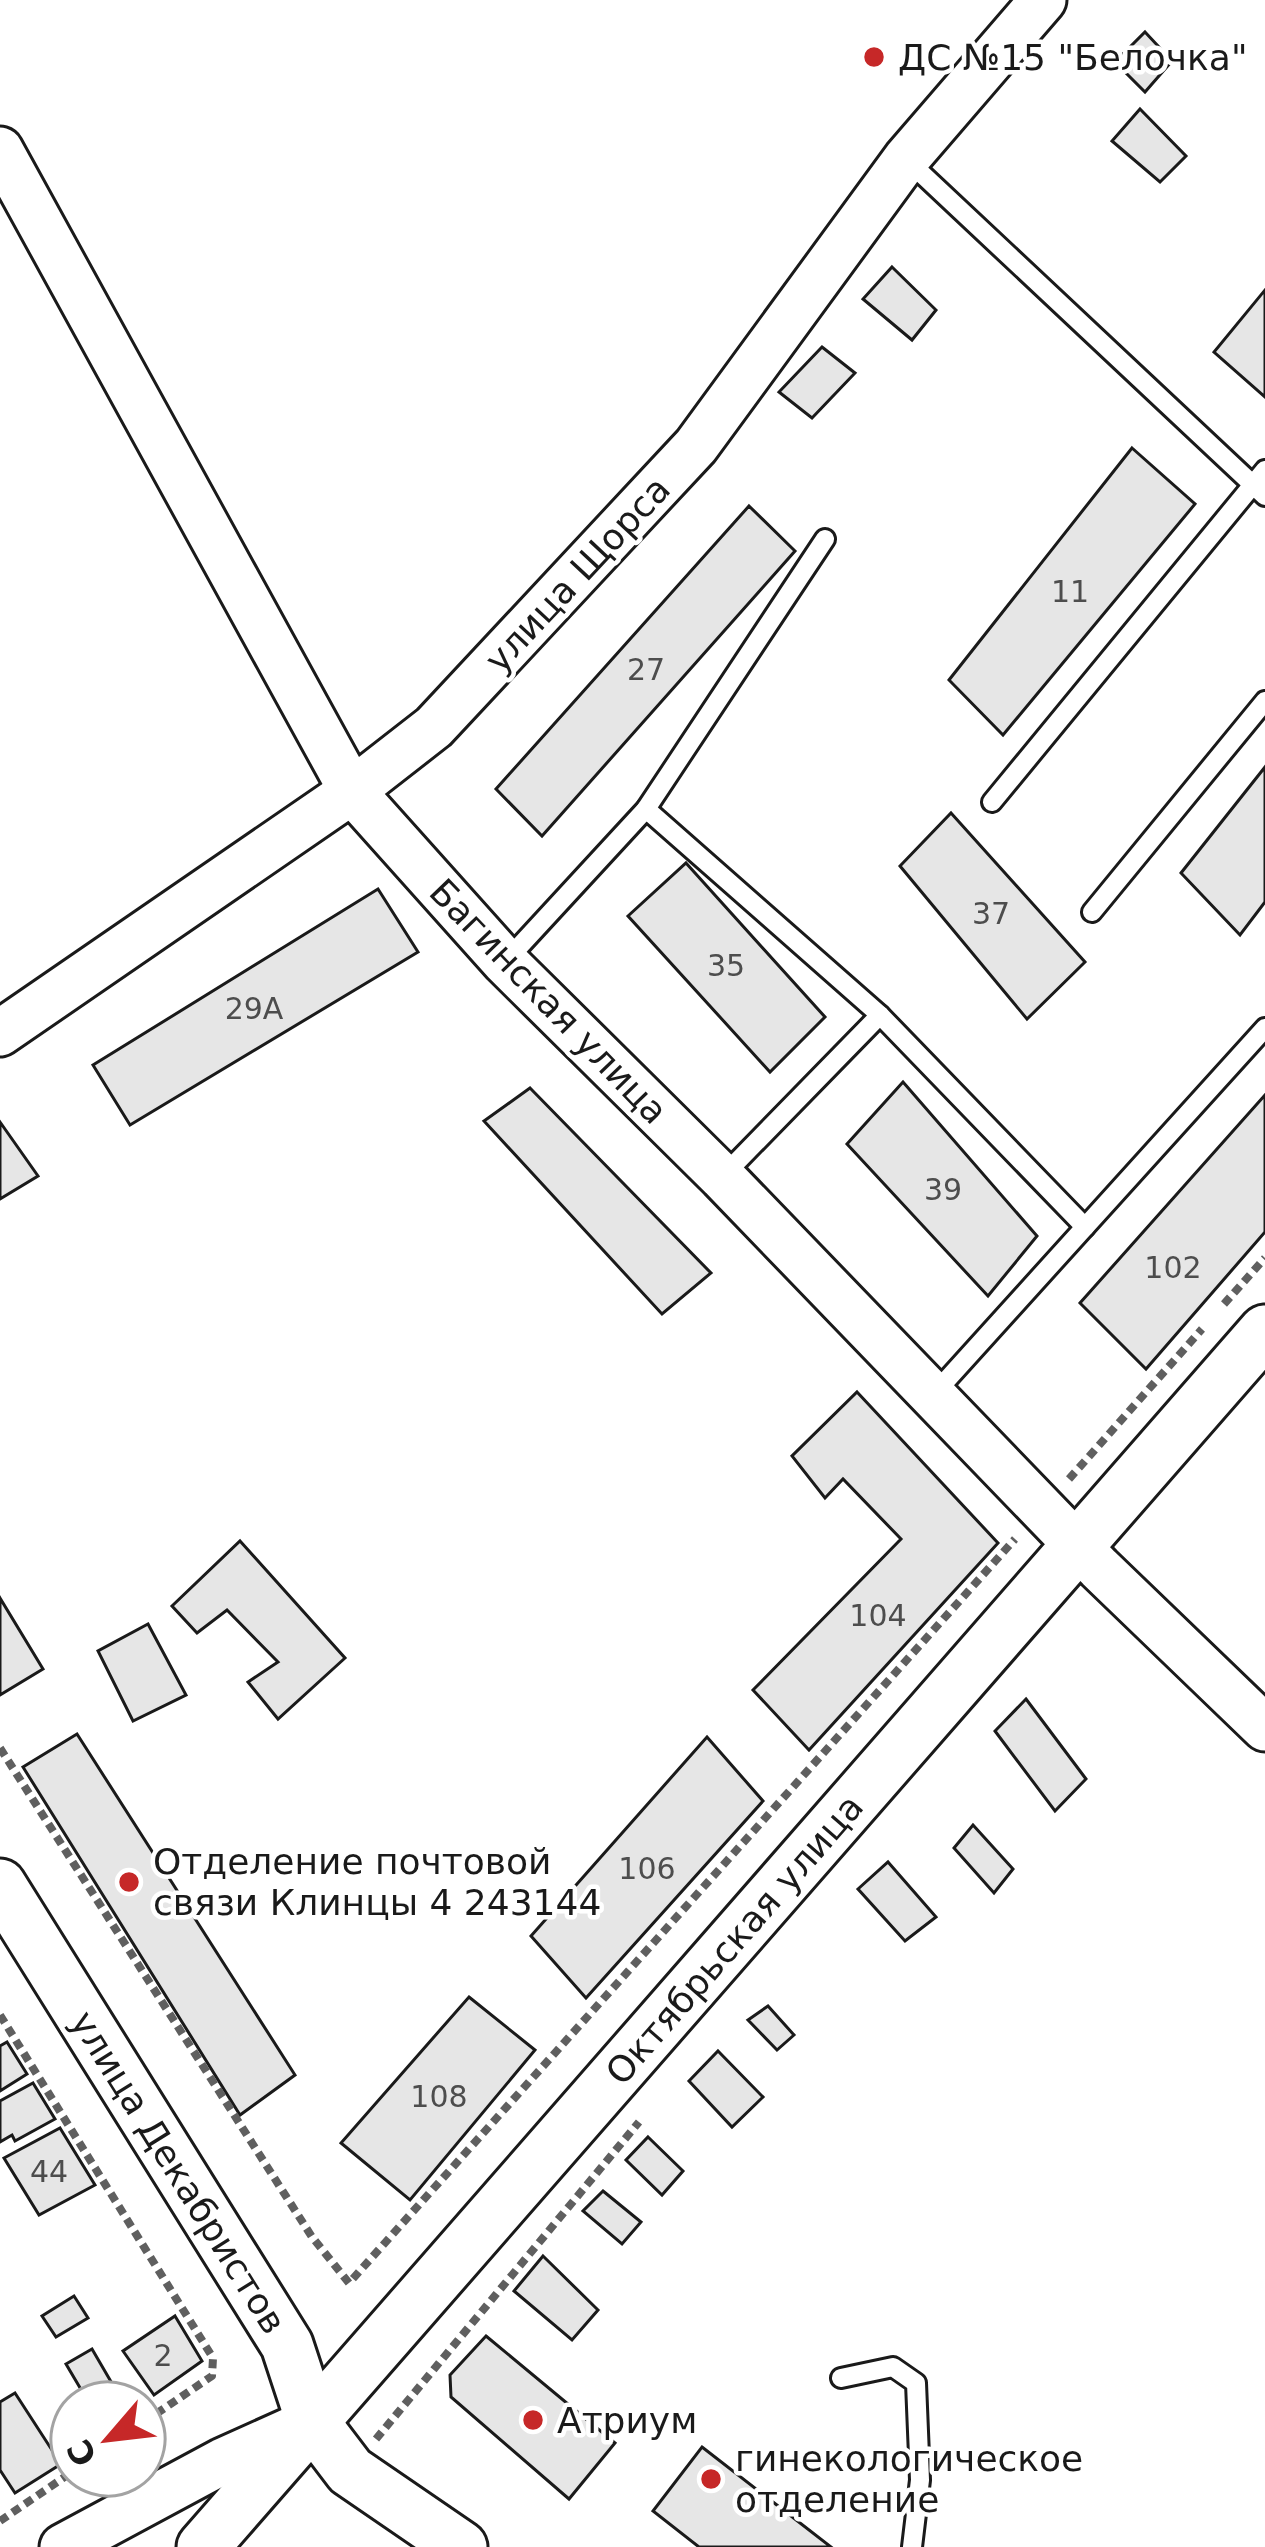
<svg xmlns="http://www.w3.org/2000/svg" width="1265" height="2547" font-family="'DejaVu Sans',sans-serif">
<rect width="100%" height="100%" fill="#fff"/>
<!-- building -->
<g fill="#e6e6e6" stroke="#1a1a1a" stroke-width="3">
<polygon points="1145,32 1172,61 1145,92 1115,62"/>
<polygon points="1140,109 1186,156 1160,182 1112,141"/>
<polygon points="892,267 936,310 912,340 863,299"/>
<polygon points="1265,290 1265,397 1214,352"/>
<polygon points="822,347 855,373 812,418 779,392"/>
<polygon points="1132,448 1195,504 1003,735 949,680"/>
<polygon points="749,506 795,551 542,836 496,789"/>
<polygon points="1265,767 1265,902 1240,935 1181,873"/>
<polygon points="951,813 1085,962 1027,1019 900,866"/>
<polygon points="686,863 825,1017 770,1072 628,916"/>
<polygon points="378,889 418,952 130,1125 93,1065"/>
<polygon points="903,1082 1037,1236 988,1296 847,1144"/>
<polygon points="530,1088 711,1273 662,1314 484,1121"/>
<polygon points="1265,1095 1265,1232 1146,1369 1080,1303"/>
<polygon points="0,1122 38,1176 0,1199"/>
<polygon points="857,1392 998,1543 809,1750 753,1690 901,1539 843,1479 825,1498 792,1456"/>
<polygon points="240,1541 345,1658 278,1719 248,1682 278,1662 227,1610 197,1633 172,1606"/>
<polygon points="0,1598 43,1669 0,1695"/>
<polygon points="148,1624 186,1695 133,1721 98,1651"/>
<polygon points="1026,1699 1086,1779 1055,1811 995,1731"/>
<polygon points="77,1734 295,2075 240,2115 23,1767"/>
<polygon points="707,1737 763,1801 586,1998 531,1936"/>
<polygon points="973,1825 1013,1869 994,1893 954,1848"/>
<polygon points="888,1862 936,1917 905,1941 858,1889"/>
<polygon points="469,1997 535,2050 410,2200 341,2143"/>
<polygon points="768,2006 794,2035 777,2050 748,2020"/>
<polygon points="7,2042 27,2074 0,2091 0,2046"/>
<polygon points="718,2051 763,2097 732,2127 689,2081"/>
<polygon points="33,2083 55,2119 15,2141 12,2135 0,2142 0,2101"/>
<polygon points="60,2128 95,2185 39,2215 4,2158"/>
<polygon points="648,2137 683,2171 662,2195 626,2160"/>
<polygon points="603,2191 641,2222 622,2244 583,2211"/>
<polygon points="543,2256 598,2310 572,2340 514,2291"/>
<polygon points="74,2296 88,2318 56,2337 42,2316"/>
<polygon points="175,2316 202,2361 154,2395 123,2351"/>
<polygon points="486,2336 615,2443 569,2499 451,2397 450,2375"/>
<polygon points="92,2349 117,2392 99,2403 89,2403 66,2364"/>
<polygon points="15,2393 61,2464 15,2493 0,2470 0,2402"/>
<polygon points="702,2447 831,2547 699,2547 653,2511"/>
</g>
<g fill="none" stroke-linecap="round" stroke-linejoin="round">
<!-- service casing -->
<g stroke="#1a1a1a" stroke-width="24">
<g id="service">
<polyline points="906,159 1265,496"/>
<polyline points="992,802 1265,470"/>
<polyline points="646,809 880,1015 1085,1227"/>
<polyline points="1092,912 1265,701"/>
<polyline points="505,962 646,809 825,539"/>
<polyline points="722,1177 880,1015"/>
<polyline points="934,1394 1265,1028"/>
<polyline points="841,2378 893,2367 916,2383 920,2480 912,2547"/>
</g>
</g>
<!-- tertiary casing -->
<g stroke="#1a1a1a" stroke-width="51">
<g id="tertiary">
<polyline points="0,150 352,791 505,962 722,1177 1099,1568 1265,1728"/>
<polyline points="0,1033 352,791 434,727 696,446 906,159 1043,0"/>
<polyline points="63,2547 223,2461 312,2421"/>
</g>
</g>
<!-- secondary casing -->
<g stroke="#1a1a1a" stroke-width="57">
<g id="secondary">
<polyline points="0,1885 287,2345 312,2421 350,2471 461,2547"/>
<polyline points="203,2547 1265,1331"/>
</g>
</g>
<!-- path -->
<g stroke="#5f5f5f" stroke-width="8" stroke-dasharray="9 6" stroke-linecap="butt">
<polyline points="1224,1304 1265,1258"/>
<polyline points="1069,1479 1202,1329"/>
<polyline points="0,1748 312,2237 349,2283 1015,1539"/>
<polyline points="0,2015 213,2358 212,2376 144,2422"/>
<polyline points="376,2439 639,2122"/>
<polyline points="0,2521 72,2472"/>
</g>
<!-- service -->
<use href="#service" stroke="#fff" stroke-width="18"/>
<!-- tertiary -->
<use href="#tertiary" stroke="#fff" stroke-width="45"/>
<!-- secondary -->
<use href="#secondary" stroke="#fff" stroke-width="51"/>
</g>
<!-- markers -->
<g fill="#c62828" stroke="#fff" stroke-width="4.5">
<circle cx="874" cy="57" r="12"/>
<circle cx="129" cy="1882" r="12"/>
<circle cx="533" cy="2420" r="12"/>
<circle cx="711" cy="2479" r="12"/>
</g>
<g text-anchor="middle" stroke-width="9" stroke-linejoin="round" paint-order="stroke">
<!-- number labels -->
<g font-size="30" fill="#4d4d4d">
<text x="1070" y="602">11</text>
<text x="646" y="680">27</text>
<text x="991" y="924">37</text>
<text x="726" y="976">35</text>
<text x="254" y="1019">29А</text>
<text x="943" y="1200">39</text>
<text x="1173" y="1278">102</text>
<text x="878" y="1626">104</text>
<text x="647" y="1879">106</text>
<text x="439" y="2107">108</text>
<text x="49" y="2182">44</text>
<text x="163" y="2366">2</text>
</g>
<!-- poi labels -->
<g font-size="36" fill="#1a1a1a" stroke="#fff" text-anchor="start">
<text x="898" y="70">ДС №15 "Белочка"</text>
<text x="153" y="1874">Отделение почтовой<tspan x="153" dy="41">связи Клинцы 4 243144</tspan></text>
<text x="557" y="2433">Атриум</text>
<text x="735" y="2471">гинекологическое<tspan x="735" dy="41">отделение</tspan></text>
</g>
<!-- street labels -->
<g font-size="36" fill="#1a1a1a" stroke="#fff">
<text transform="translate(577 574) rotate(-47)" y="13">улица Щорса</text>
<text transform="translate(549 1001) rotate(46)" y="13">Багинская улица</text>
<text transform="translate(734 1939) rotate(-49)" y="13">Октябрьская улица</text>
<text transform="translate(179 2172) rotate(58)" y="13">улица Декабристов</text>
</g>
</g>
<!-- north arrow -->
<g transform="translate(108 2439) rotate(242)"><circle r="57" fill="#ffffff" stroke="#a3a3a3" stroke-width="3"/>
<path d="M0-9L21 45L0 30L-21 45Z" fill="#c62828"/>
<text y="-18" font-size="33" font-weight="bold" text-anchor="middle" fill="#1a1a1a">С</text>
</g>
</svg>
